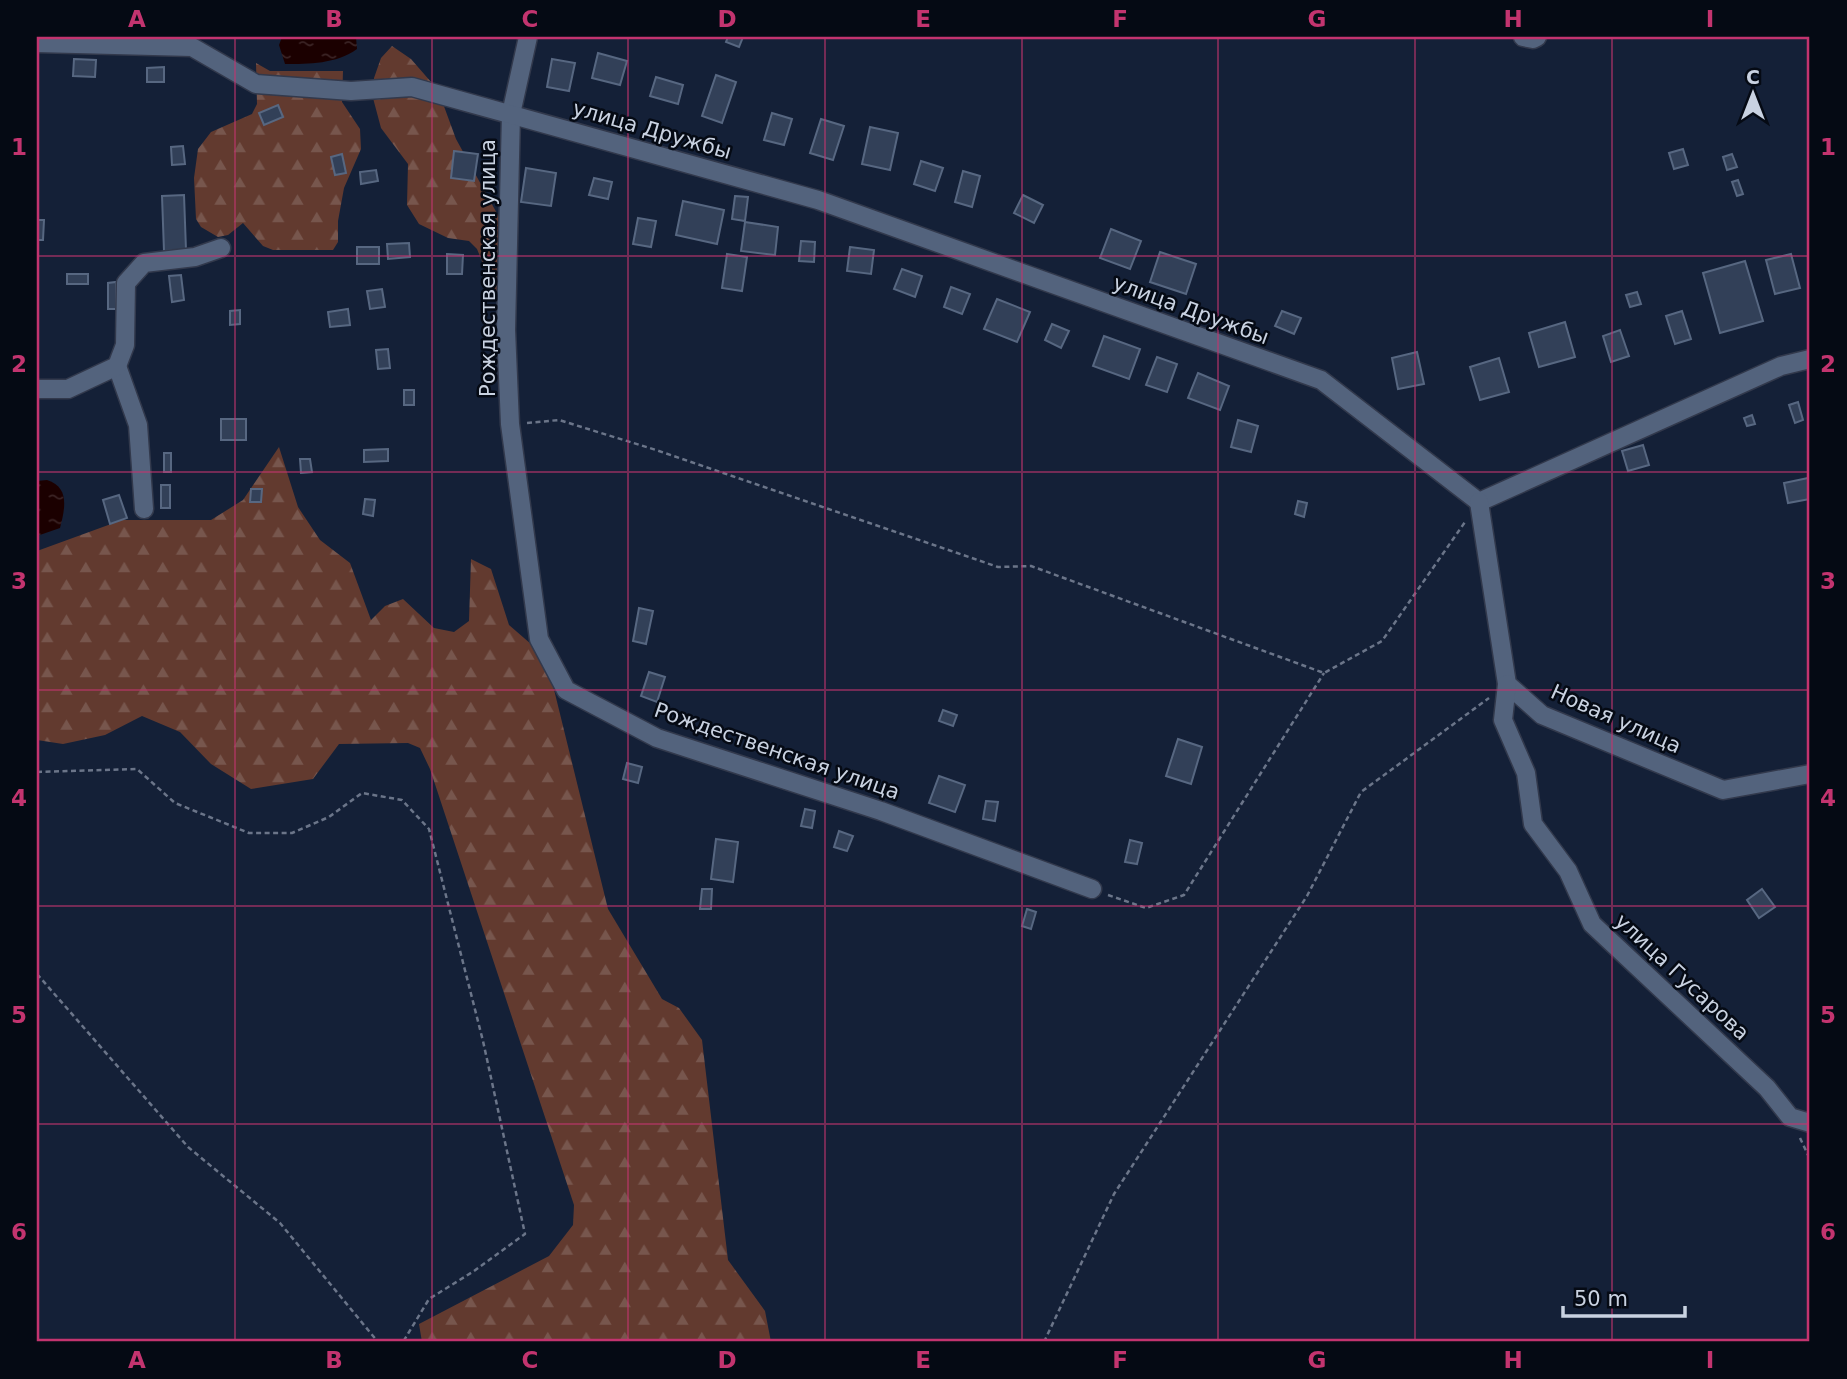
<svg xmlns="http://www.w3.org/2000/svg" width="1847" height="1379" font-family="'DejaVu Sans',sans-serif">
<defs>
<pattern id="forest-firs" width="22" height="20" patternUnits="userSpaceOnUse" patternTransform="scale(1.75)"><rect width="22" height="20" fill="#623a2f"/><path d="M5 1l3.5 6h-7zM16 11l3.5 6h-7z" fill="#77564d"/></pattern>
<pattern id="water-ripples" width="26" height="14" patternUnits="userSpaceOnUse" patternTransform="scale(1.75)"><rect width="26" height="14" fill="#1b0000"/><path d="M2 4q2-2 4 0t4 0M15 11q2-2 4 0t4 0" fill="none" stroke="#3b2425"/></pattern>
</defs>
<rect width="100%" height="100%" fill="#142037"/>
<!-- forest -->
<g fill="url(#forest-firs)">
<polygon points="392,46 411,59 438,90 456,139 516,248 505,307 493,288 477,249 469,241 448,238 419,224 407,205 408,164 381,128 373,98 374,78 381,58"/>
<polygon points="256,63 270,71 343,71 342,102 360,129 361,149 344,188 338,221 338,242 333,250 273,250 263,246 243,223 228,235 218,237 201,227 196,219 194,178 198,149 211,132 252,114 257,104"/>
<polygon points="279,447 298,507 320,540 350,563 371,620 385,606 403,599 434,628 454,632 469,621 471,559 491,569 509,625 546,657 608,909 662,999 679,1008 702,1040 728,1260 765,1311 771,1342 422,1342 419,1324 549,1256 573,1225 574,1205 430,769 420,748 408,743 339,744 313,779 251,789 211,764 180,732 142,716 105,735 63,744 37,740 37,551 122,520 211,520 243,500"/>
</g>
<!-- water -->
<g fill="url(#water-ripples)">
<path d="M282,37H356L357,49C336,64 309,64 285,64L279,45Z"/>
<path d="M47,480C70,487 65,509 60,528L37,536V481Z"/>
</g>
<!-- building -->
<g fill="#324058" stroke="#576781" stroke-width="2">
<polygon points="728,37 743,37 739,47 726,42"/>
<polygon points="598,53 627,61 620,85 592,78"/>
<polygon points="74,59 96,60 95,77 73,76"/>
<polygon points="552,59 575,63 569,91 547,87"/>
<polygon points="164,67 164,82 147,82 147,68"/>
<polygon points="716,75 736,82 722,123 702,116"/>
<polygon points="656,77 683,85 678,104 650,96"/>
<polygon points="278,105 283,117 264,125 259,113"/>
<polygon points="772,113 792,119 784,145 764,140"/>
<polygon points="821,119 844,126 833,160 810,153"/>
<polygon points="870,127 898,133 890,170 862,164"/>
<polygon points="183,146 185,164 172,165 171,147"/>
<polygon points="1683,149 1688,165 1674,169 1669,153"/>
<polygon points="454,151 478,154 474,181 451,178"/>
<polygon points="342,154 346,173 335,175 331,157"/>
<polygon points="1732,154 1737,167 1727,170 1723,157"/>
<polygon points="921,161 943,168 935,191 914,184"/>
<polygon points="526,168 556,173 551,206 521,202"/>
<polygon points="376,170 378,181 361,184 360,172"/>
<polygon points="963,171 980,176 972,207 955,202"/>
<polygon points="594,178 612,182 608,199 589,195"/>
<polygon points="1738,180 1743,194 1737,196 1732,182"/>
<polygon points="184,195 186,250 164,251 162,196"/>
<polygon points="1023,195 1043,205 1034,223 1014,213"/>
<polygon points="735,196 748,197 745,221 732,219"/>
<polygon points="683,201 724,210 717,244 676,235"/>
<polygon points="638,218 656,221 651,247 633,244"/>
<polygon points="37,220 44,220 43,240 37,240"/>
<polygon points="745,222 778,227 775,255 741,251"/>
<polygon points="1111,229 1141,241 1130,269 1100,258"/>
<polygon points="801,241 815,242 814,262 799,261"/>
<polygon points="409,243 410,257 388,259 387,244"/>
<rect x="357" y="247" width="22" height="17"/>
<polygon points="850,247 874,250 871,274 847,271"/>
<polygon points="1160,252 1196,264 1186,294 1150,282"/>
<polygon points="447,254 463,255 462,274 447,274"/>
<polygon points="727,254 747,257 742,291 722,288"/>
<polygon points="1791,254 1800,288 1775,294 1766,260"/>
<polygon points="1745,261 1763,321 1720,333 1703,273"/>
<polygon points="902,269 922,276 915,297 894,289"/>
<rect x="67" y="274" width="21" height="10"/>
<polygon points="181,275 184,300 172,302 169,276"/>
<polygon points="116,282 116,309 108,309 108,283"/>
<polygon points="951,287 970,294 962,314 944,307"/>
<polygon points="382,289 385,307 370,309 367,291"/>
<polygon points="1637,292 1641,304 1630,307 1626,295"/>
<polygon points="997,299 1030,312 1017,342 984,329"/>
<polygon points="348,309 350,325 330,327 328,312"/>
<polygon points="240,310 240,324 230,325 230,311"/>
<polygon points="1282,311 1301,318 1294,334 1275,326"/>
<polygon points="1682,311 1691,339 1675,344 1666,316"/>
<polygon points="1565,322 1575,357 1539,367 1529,333"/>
<polygon points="1052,324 1069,331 1061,348 1045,340"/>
<polygon points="1620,330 1629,356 1611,362 1603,336"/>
<polygon points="1104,336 1140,349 1129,379 1093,366"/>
<polygon points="388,349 390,368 378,369 376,350"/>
<polygon points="1417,352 1424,384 1398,389 1392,358"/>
<polygon points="1157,357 1177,364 1167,392 1146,385"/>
<polygon points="1499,358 1509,392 1480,400 1470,367"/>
<polygon points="1198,373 1229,386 1220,410 1188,398"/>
<rect x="404" y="390" width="10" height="15"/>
<polygon points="1798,402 1803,420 1795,423 1789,405"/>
<polygon points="1752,415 1755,424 1747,426 1744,418"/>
<rect x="221" y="419" width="25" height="21"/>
<polygon points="1238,420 1258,426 1251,452 1231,447"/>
<polygon points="1643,445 1649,465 1628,471 1622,451"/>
<polygon points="388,449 388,461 364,462 364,450"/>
<rect x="164" y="453" width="7" height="19"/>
<polygon points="300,459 310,459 312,472 301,473"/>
<polygon points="1808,478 1810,499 1788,503 1784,483"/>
<rect x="161" y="485" width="9" height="23"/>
<polygon points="251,489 262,489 261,502 250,502"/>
<polygon points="119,495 127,518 110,524 103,500"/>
<polygon points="365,499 375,500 373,516 363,514"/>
<polygon points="1298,501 1307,503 1304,517 1295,514"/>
<polygon points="639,608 653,611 646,644 633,641"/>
<polygon points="649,672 665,677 657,702 641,696"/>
<polygon points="943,710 957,715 953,726 939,721"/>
<polygon points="1178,739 1202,747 1191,784 1166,776"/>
<polygon points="627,763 642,767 638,783 623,779"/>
<polygon points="939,776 965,785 955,812 929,803"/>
<polygon points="986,801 998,802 995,821 983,819"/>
<polygon points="805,809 815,811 812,828 801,826"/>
<polygon points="839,831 853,836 847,851 834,847"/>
<polygon points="716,839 738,842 733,882 711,879"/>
<polygon points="1130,840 1142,843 1137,864 1125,862"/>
<polygon points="702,889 712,889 711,909 700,909"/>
<polygon points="1762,889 1775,907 1759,918 1747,900"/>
<polygon points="1027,909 1036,912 1031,929 1022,926"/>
</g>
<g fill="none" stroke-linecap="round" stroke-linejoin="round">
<!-- street casing -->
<g stroke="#32394c" stroke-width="21">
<g id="street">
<polyline points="528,37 511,114 506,330 510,424 539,639 566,690 657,738 881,811 1092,889"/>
<polyline points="1523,37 1533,39 1537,37"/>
<polyline points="37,43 192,47 256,84 351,91 412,87 818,200 1321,380 1479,502 1781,366 1810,359"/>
<polyline points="117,366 138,425 144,509"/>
<polyline points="37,389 68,389 117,366 125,345 126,283 144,263 195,257 221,248"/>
<polyline points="1479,502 1507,684 1542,715 1723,790 1810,774"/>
<polyline points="1507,684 1503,720 1526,773 1533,824 1568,871 1592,924 1767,1088 1790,1117 1810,1123"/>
</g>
</g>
<!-- path -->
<g stroke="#6b7589" stroke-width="2.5" stroke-dasharray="5 3.5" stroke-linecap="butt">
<polyline points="527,423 559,420 656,450 998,567 1031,566 1324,673 1382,641 1465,522"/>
<polyline points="37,772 137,769 175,803 249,833 292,833 329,817 362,793 402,800 429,829 483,1041 525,1234 474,1271 429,1299 403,1342"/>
<polyline points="1108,895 1146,908 1184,895 1324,673"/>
<polyline points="37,974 188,1147 280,1223 378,1342"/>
<polyline points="1800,1138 1810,1159"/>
<polyline points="1044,1342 1114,1194 1307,896 1361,792 1489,698"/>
</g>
<!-- street -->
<use href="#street" stroke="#53637d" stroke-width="18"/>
</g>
<!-- grid -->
<path fill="none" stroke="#c3346f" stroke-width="2" stroke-opacity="0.55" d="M235,37V1342M432,37V1342M628,37V1342M825,37V1342M1022,37V1342M1218,37V1342M1415,37V1342M1612,37V1342M37,256H1810M37,472H1810M37,690H1810M37,906H1810M37,1124H1810"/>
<g text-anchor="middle" stroke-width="5" stroke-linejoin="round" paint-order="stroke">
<!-- street labels -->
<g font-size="21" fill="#c9d2e1" stroke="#050a14">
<text transform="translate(652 130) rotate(16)" y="7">улица Дружбы</text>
<text transform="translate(488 268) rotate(-90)" y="7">Рождественская улица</text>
<text transform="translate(1191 310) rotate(20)" y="7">улица Дружбы</text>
<text transform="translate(1616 719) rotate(24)" y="7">Новая улица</text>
<text transform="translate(777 751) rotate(19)" y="7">Рождественская улица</text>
<text transform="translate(1682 977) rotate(43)" y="7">улица Гусарова</text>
</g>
</g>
<!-- border -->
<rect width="1847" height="1379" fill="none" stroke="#050a14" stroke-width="77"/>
<!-- north arrow -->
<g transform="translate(1753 94)" stroke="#050a14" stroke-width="5" paint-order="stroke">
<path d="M0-5L12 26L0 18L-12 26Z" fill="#c9d2e1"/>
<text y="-10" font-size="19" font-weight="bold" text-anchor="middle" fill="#c9d2e1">С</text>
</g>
<!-- scale -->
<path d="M1563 1306v10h122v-10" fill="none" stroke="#c9d2e1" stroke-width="3.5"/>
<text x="1574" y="1306" font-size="21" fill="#c9d2e1" stroke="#050a14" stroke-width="5" paint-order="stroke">50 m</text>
<rect x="38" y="38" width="1770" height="1302" fill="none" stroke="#c3346f" stroke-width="2.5"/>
<g font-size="23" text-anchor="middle" font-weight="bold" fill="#c3346f">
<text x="137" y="27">A</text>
<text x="334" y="27">B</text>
<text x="530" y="27">C</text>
<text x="727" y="27">D</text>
<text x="923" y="27">E</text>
<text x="1120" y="27">F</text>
<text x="1317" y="27">G</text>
<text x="1513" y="27">H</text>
<text x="1710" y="27">I</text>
<text x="19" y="155">1</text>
<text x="1828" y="155">1</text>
<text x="19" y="372">2</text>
<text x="1828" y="372">2</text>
<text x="19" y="589">3</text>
<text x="1828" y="589">3</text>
<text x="19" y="806">4</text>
<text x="1828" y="806">4</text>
<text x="19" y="1023">5</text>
<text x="1828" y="1023">5</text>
<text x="19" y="1240">6</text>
<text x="1828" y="1240">6</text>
<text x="137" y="1368">A</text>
<text x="334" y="1368">B</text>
<text x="530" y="1368">C</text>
<text x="727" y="1368">D</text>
<text x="923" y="1368">E</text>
<text x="1120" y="1368">F</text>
<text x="1317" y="1368">G</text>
<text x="1513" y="1368">H</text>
<text x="1710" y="1368">I</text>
</g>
</svg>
